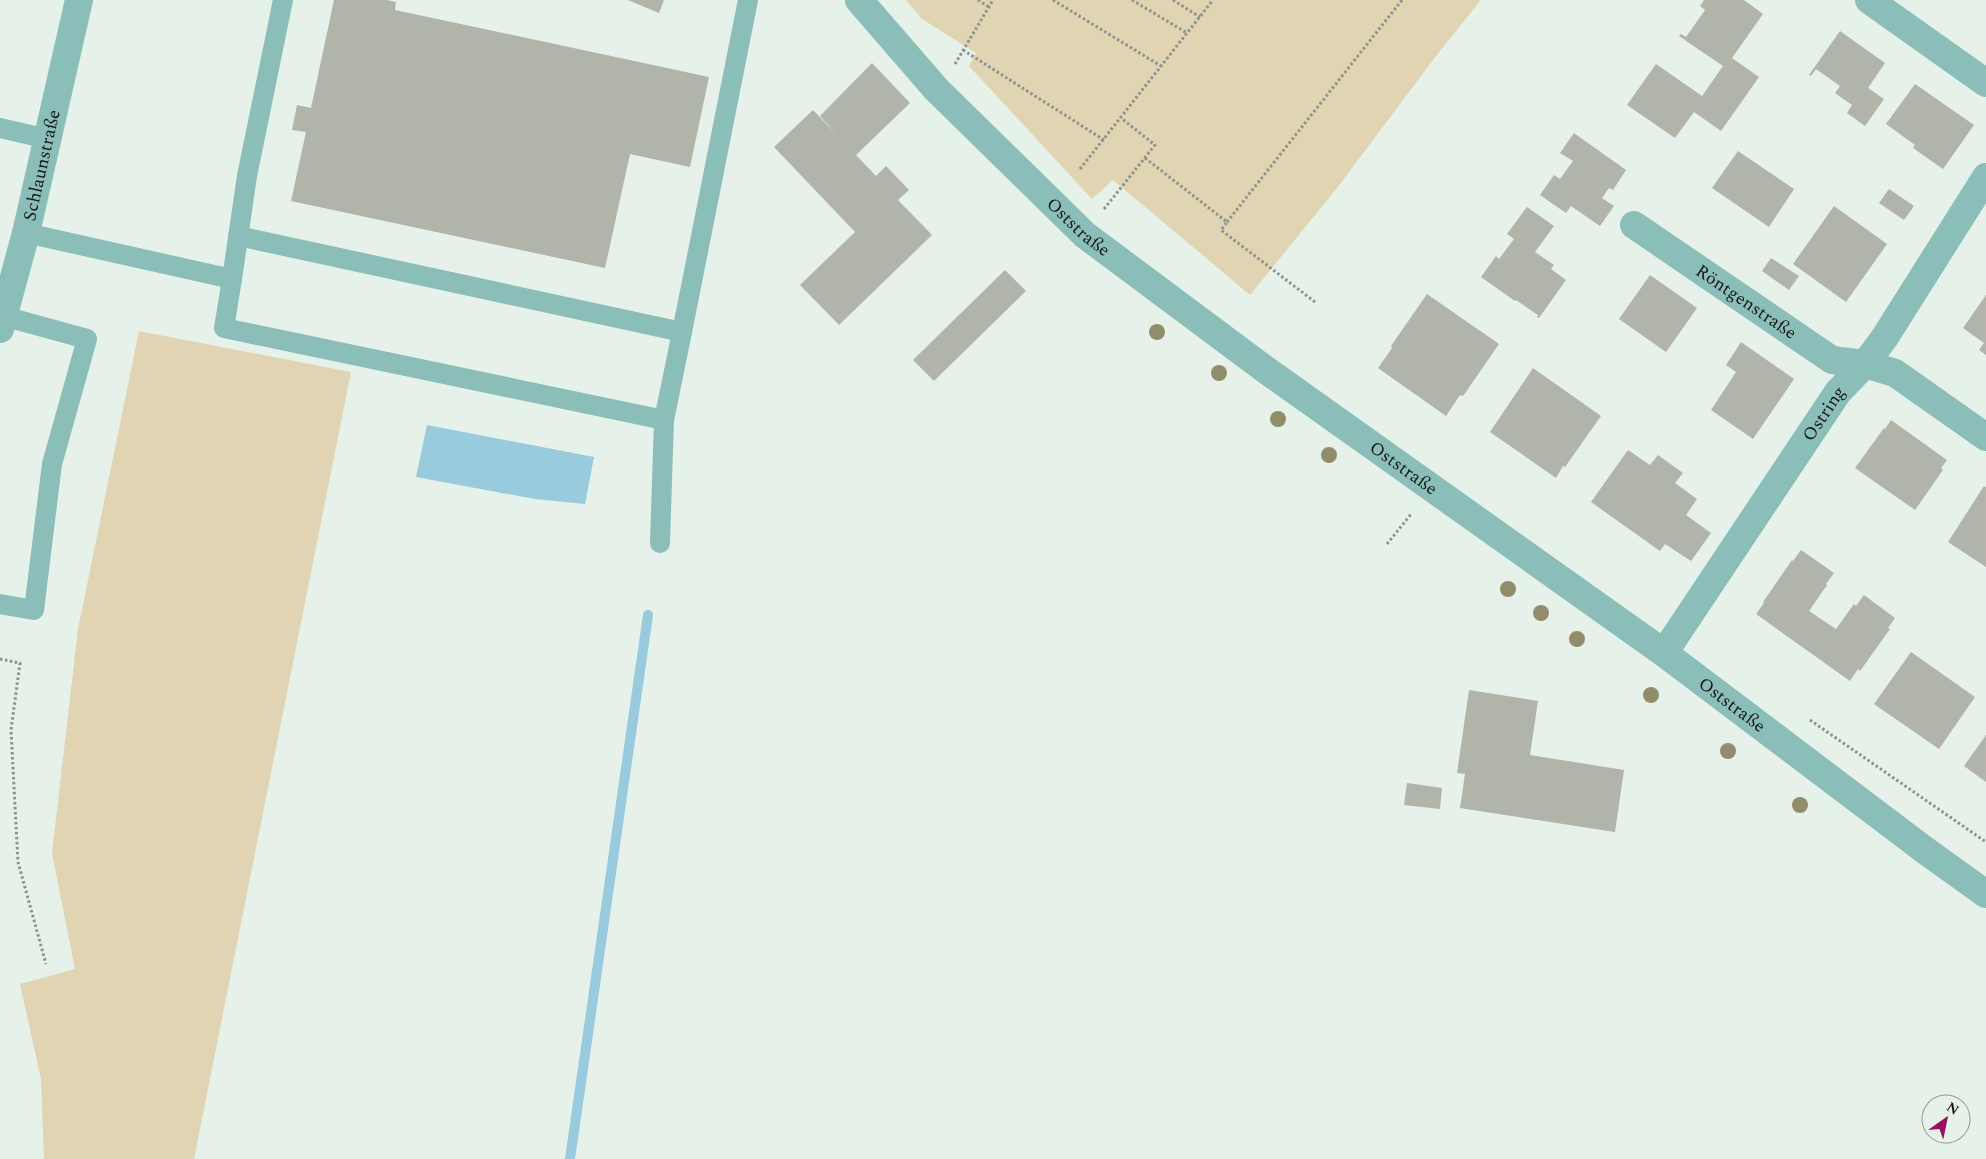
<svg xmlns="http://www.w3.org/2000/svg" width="1986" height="1159" font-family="Spectral,serif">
<rect width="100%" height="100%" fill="#e6f1e9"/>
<!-- green -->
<g fill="#e0d4b3">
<polygon points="906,0 1481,0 1439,52 1337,188 1250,295 1113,180 1092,199 969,66 976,53 922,19"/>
<polygon points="139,331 351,372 194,1159 44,1159 41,1079 20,984 75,969 52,853 78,629"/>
</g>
<!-- water -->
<polygon fill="#97cbdd" points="427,425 594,457 585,504 535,499 416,477"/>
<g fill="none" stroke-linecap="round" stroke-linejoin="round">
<!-- stream -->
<polyline stroke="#97cbdd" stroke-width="10" points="570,1159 648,615"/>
</g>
<!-- building -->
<g fill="#b0b4a9">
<polygon points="334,0 387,0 396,2 395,10 709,77 690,167 630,154 605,268 291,201 306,132 292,130 297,105 311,108"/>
<polygon points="628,0 664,0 659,13"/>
<polygon points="1704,0 1744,0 1763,14 1732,58 1759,77 1721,131 1694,112 1675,138 1627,105 1656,64 1702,96 1723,66 1679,36 1681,34 1686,37 1705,10 1700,6"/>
<polygon points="1840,31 1885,63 1868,88 1884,99 1865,126 1847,113 1852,105 1835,93 1840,86 1816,69 1811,76 1809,75"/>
<polygon points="872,63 910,103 856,155 876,176 886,166 909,190 898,200 932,235 839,325 800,285 855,232 774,147 813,110 838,136 820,116"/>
<polygon points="1915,84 1974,125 1943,169 1913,148 1915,145 1886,124"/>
<polygon points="1574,133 1626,170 1613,190 1609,188 1602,198 1614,206 1600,226 1571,206 1566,213 1540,195 1554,175 1560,179 1573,161 1560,153"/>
<polygon points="1738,151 1794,189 1769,227 1712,188"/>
<polygon points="1889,189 1914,206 1904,220 1879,203"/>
<polygon points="1834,206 1887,244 1846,302 1793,264"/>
<polygon points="1527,207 1554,226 1535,252 1554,265 1551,269 1566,280 1539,318 1537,317 1538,315 1516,300 1515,301 1481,277 1496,256 1499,259 1514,239 1507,234"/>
<polygon points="1771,258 1799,276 1789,290 1762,271"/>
<polygon points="1005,270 1026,291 934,381 913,360"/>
<polygon points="1650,275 1697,308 1666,352 1619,319"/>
<polygon points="1427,294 1499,344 1463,396 1460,395 1446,416 1378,368 1392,348 1391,346"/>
<polygon points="1986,295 1986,355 1979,350 1984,343 1963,328"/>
<polygon points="1741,342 1794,379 1753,439 1711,410 1736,372 1726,365"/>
<polygon points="1533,368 1601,416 1565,467 1563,466 1556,478 1490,432"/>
<polygon points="1891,420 1947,460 1941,468 1943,470 1915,510 1855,468 1884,428 1885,429"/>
<polygon points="1628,450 1650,465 1658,455 1683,473 1675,483 1697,499 1686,515 1711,533 1691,561 1665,544 1660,551 1591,502"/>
<polygon points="1984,486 1986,487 1986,567 1948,542"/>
<polygon points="1801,550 1834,573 1826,584 1827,585 1809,611 1836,629 1854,604 1856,606 1864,595 1895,618 1888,628 1890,629 1860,671 1858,669 1850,681 1756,614 1764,603 1763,602 1792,560 1793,561"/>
<polygon points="1911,652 1975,697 1939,749 1874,704"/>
<polygon points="1469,690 1538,701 1530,755 1624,770 1615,832 1460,808 1465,774 1457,773"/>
<polygon points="1986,735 1986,782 1964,766"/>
<polygon points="1407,783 1442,788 1440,809 1404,805"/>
</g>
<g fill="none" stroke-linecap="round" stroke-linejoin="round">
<!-- path -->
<g stroke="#8b938d" stroke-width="3" stroke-dasharray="2.5 2.5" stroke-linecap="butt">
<polyline points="978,0 989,7"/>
<polyline points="1053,0 1161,66"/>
<polyline points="1132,0 1187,33"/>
<polyline points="1173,0 1200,17"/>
<polyline points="963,50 1104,140"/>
<polyline points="955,64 993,0"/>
<polyline points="1145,158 1227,222 1221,230 1315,302"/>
<polyline points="1080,169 1213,0"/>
<polyline points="1104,209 1155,145 1121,118"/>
<polyline points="1227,222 1402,0"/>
<polyline points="1387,544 1412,513"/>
<polyline points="0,659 20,663 11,730 18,862 46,964"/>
<polyline points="1810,720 1986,842"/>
</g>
<!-- lane -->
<g stroke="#8bbeb9" stroke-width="20">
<polyline points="0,128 48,139"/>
<polyline points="26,233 232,279 247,176 283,0"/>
<polyline points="238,236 682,332 748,0"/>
<polyline points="232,279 224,328 664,420 660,543"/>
<polyline points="664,420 682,332"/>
<polyline points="0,604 34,610 52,464 87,339 3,316"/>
</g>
<!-- street -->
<g stroke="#8bbeb9" stroke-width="28">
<path id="s1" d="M859,0L936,89L1085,235L1266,370L1664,653L1926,851L1986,894"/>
<polyline points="1869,0 1986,83"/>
<path id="s2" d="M1634,225L1832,360L1865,364L1895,373L1986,437"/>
<path id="s3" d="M0,329L26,233L79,0"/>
<path id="s4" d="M1664,653L1838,392L1865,364L1885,337L1986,177"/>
</g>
</g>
<!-- trees -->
<g fill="#918d6a">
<circle cx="1157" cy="332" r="8"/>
<circle cx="1219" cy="373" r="8"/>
<circle cx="1278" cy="419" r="8"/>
<circle cx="1329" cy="455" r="8"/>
<circle cx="1508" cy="589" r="8"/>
<circle cx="1541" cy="613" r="8"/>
<circle cx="1577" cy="639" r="8"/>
<circle cx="1651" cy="695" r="8"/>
<circle cx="1728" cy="751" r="8"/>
<circle cx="1800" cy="805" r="8"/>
</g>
<g text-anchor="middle" stroke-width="4" stroke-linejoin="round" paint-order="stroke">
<!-- street labels -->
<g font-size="18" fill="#141815" stroke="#e6f1e9">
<text dy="6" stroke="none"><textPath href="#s3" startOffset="169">Schlaunstraße</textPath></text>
<text dy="6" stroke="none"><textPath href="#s1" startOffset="316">Oststraße</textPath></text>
<text dy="6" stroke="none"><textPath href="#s2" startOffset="136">Röntgenstraße</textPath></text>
<text dy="6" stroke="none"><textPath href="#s4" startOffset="288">Ostring</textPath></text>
<text dy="6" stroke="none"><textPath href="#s1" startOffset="721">Oststraße</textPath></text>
<text dy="6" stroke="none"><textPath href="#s1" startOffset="1126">Oststraße</textPath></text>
</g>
</g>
<!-- north arrow -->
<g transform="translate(1946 1119) rotate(33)"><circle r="24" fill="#e6f1e9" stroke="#929a94"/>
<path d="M0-4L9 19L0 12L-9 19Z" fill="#990e60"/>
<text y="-8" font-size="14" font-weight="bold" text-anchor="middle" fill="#141815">N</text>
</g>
</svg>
